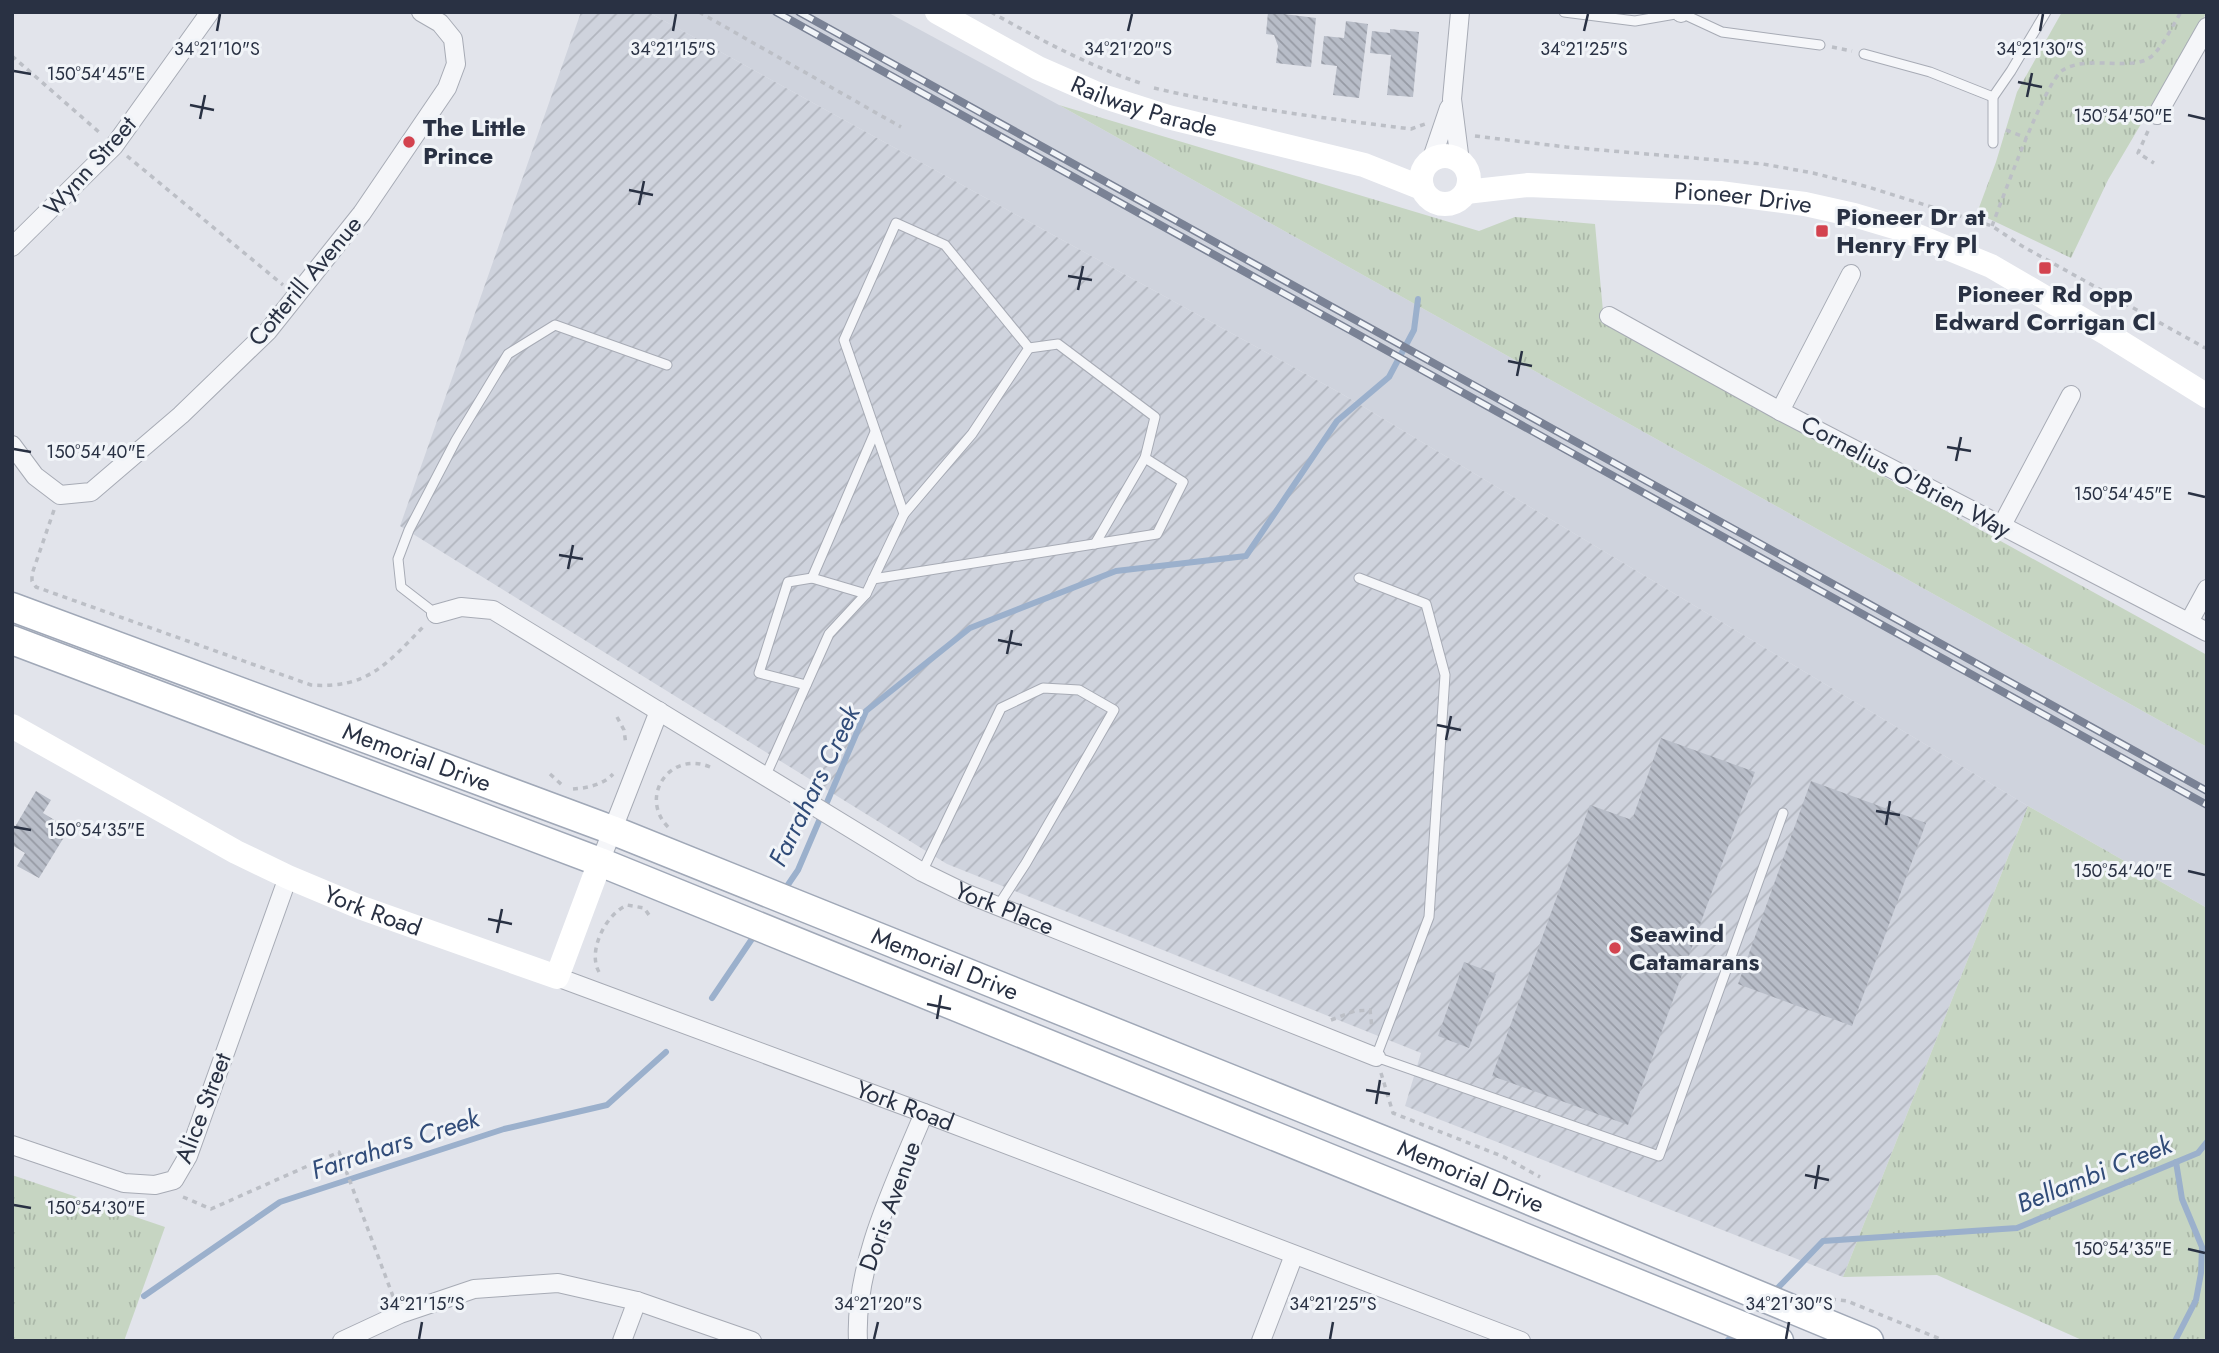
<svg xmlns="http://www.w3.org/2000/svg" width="2219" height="1353" font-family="Jost,sans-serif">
<defs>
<pattern id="industrial-furrows" width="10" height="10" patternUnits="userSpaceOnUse" patternTransform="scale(1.75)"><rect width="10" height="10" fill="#cfd3dd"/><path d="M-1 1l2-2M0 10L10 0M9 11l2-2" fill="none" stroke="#b2b6bf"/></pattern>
<pattern id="grass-tufts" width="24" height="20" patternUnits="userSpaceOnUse" patternTransform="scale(1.75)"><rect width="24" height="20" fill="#c6d5c2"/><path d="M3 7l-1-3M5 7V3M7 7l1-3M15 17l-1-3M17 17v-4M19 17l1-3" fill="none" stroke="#aab7a8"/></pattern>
<pattern id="building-back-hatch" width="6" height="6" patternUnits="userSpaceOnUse" patternTransform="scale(1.75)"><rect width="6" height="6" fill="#b8bdc8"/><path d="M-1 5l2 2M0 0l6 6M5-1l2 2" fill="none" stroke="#969aa4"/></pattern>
</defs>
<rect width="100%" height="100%" fill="#e2e4eb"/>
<!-- built -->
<polygon fill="#cfd3dd" points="648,12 887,12 1059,105 2207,747 2207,908 2028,806 1342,394"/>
<!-- industrial -->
<polygon fill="url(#industrial-furrows)" points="581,12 648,12 1342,394 2028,806 1843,1277 1405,1106 1421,1053 947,864 400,526"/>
<!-- grass -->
<g fill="url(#grass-tufts)">
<polygon points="2062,12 2207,12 2108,180 2071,258 1977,213 1996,162 2017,92"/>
<polygon points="1059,105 1479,231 1515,217 1595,224 1604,322 2207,655 2207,747"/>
<polygon points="2028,806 2207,908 2207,1341 2084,1341 1937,1275 1843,1277"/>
<polygon points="12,1175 165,1227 124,1341 12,1341"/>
</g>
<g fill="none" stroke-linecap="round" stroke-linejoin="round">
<!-- stream -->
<g stroke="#9bb0cc" stroke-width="6">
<polyline points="783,892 798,870 866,711 970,628 1116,571 1246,556 1337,421 1389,377 1414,330 1418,299"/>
<polyline points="712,998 756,933"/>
<polyline points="1772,1294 1823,1241 2017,1228 2198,1153 2207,1142"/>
<polyline points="144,1296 280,1202 504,1129 607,1105 666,1052"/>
<polyline points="1727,1341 1736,1332"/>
<polyline points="2175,1341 2196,1300 2201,1273 2202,1247 2182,1199 2176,1162"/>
</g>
</g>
<!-- building -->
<g fill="url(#building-back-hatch)">
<polygon points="1268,12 1316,18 1311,67 1276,63 1278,46 1274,35 1266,34"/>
<polygon points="1346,21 1368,24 1359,98 1333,95 1337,66 1321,64 1324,36 1344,38"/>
<polygon points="1390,29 1419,32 1413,97 1387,95 1391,55 1370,53 1372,31 1390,33"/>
<polygon points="1661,738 1755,772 1628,1125 1492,1076 1590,805 1632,820"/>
<polygon points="1811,781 1926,823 1852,1026 1738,984"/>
<polygon points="36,791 51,800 43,813 69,829 39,878 17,866 25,853 12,845 12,832"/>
<polygon points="1464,962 1496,974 1469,1048 1438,1036"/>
</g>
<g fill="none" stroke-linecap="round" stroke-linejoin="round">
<!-- service casing -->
<g stroke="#a7abb5" stroke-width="11">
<g id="service">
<polyline points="1564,12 1635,21 1681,13 1722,32 1820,45"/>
<polyline points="1864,54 1930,72 1993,97"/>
<polyline points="1993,143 1993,97 2011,71 2046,12"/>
<polyline points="1095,544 1145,458"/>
<polyline points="1359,578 1426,604 1445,675 1429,917 1376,1057 1659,1156 1783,813"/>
<polyline points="873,579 1157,534 1183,482 1145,458 1155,417 1058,344 1029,348 945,245 896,223 844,340 904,514"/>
<polyline points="866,594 812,578 875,432"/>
<polyline points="436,614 401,587 398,559 409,530 456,440 508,354 555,325 667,365"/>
<polyline points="806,685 759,673 788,582 812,578"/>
<polyline points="765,777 829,634 866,594 904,514 972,434 1029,348"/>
<polyline points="922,872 1001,708 1043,688 1079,690 1114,710 1026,863 998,906"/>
</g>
</g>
<!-- minor casing -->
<g stroke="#a7abb5" stroke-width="20">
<g id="minor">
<polyline points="1460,12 1452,99 1460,162"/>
<polyline points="1681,13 1681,12"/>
<polyline points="2157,115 2207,27"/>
<polyline points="1431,161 1449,108"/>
<polyline points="12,247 114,146 210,12"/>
<polyline points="1609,316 1780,411 2207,632"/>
<polyline points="1780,411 1851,274"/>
<polyline points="12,445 35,476 60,495 91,492 181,415 268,331 362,213 447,88 456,64 453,39 440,23 421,12"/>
<polyline points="2001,527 2071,395"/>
<path id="s1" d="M436,614L461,607L493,610L922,872L965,893L1376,1057"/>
<polyline points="2189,622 2207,589"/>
<polyline points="600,862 659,711"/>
<path id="s2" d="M557,977L924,1113L1521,1341"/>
<polyline points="12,1145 124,1183 155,1185 174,1180 188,1156 288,877"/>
<polyline points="342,1341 400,1314 474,1289 558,1283 637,1301 752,1341"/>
<polyline points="622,1341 637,1301"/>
<path d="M858,1341C854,1264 895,1183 924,1113"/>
<polyline points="1261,1341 1294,1255"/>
</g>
</g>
<!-- primary casing -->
<g stroke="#a0a8b7" stroke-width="31">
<g id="primary">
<path id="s6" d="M12,607L612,830L1432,1160L1869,1341"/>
<polyline points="12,640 600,862 1779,1341"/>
</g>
</g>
<!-- path -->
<g stroke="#bcbfc6" stroke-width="3.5" stroke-dasharray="5 5" stroke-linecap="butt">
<polyline points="699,12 901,127"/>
<path d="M991,12C1040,40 1090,66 1143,84"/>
<polyline points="1832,47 1852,51"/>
<polyline points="12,56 100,133"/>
<path d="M1154,88C1239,108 1325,118 1411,129L1425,124"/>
<polyline points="2006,130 2027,138"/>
<polyline points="2148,131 2138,153 2154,163"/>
<polyline points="1475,136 1566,147 1763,164 1813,173 1868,187 1992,226 2022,246 2207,349"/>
<polyline points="127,156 283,285"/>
<path d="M1992,226C2002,200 2045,81 2063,70C2090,53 2137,75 2155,53C2165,42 2173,25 2181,12"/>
<path d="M54,510L32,574V581L36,587L311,685C367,689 387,664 423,627"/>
<polyline points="617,717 624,730 626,745"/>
<polyline points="550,774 562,785"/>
<path d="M573,789C587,788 603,785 613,774"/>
<path d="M668,827C638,796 671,750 710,767"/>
<path d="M599,972C587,951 606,914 627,905L644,908L649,915"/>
<polyline points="1331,1020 1355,1011 1370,1010 1372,1028"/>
<polyline points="1381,1073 1393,1113 1504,1157 1540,1177"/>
<polyline points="183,1197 211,1209 339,1152 394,1299"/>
<polyline points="1831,1299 1847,1301 1945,1341"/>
</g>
<!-- service -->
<use href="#service" stroke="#f5f6f9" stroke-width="9"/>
<!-- minor -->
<use href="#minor" stroke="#f5f6f9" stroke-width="18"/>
<!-- secondary -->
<g stroke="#fff" stroke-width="24">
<path id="s3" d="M937,12L1038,68L1102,96L1168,117L1364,165L1422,188"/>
<circle cx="1445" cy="180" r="24"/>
<path id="s4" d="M1466,192L1528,185L1720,193L1805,204L1854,215L1901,229L1991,266L2109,335L2207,396"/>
<path id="s5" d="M12,726L236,852L288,877L362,908L557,977L600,862"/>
</g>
<!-- primary -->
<use href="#primary" stroke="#fff" stroke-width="28"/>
<!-- rail casing -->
<g stroke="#7a8295" stroke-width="8">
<g id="rail">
<polyline points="776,12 2207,805"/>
<polyline points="799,12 2207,791"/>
</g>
</g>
<!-- rail -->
<use href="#rail" stroke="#f1f4f8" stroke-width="5" stroke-dasharray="16" stroke-linecap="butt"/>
</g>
<!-- ticks -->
<path fill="none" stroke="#293143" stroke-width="2.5" d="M217,31L220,14M673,31L676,14M1128,31L1132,14M1584,31L1588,14M2040,31L2043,14M14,71L31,74M2018,82L2042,87M2027,97L2032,73M190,105L214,110M2188,115L2205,119M200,119L205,95M629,190L653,195M639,205L644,181M1068,276L1092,280M1078,290L1083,266M1508,361L1532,366M1517,376L1522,351M1947,447L1971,451M14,449L31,452M1956,461L1961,437M2188,493L2205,497M559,555L583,559M568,569L573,545M998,640L1022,645M1007,654L1012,630M1437,725L1461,730M1446,740L1451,716M1876,811L1900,815M1886,825L1890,801M14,827L31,830M2188,871L2205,875M488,919L512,924M497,933L502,909M927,1004L951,1009M937,1019L941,995M1366,1090L1390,1094M1376,1104L1380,1080M1805,1175L1829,1180M1815,1189L1819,1165M14,1205L31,1208M2188,1249L2205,1253M419,1339L422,1322M874,1339L878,1322M1330,1339L1333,1322M1786,1339L1789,1322"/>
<!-- markers -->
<g fill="#d3434f" stroke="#f1f4f8" stroke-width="2.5">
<circle cx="409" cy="142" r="7"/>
<rect x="1815" y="224" width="14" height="14" rx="3.5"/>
<rect x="2038" y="261" width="14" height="14" rx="3.5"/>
<circle cx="1615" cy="948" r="7"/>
</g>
<g text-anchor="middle" stroke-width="6" stroke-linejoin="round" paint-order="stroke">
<!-- street labels -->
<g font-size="24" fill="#293143" stroke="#f1f4f8">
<text dy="8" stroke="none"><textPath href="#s3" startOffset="229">Railway Parade</textPath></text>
<text transform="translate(90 166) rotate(-48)" y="8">Wynn Street</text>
<text dy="8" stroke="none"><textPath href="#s4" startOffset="278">Pioneer Drive</textPath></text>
<text transform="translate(305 281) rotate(-50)" y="8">Cotterill Avenue</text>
<text transform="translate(1906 477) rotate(28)" y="8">Cornelius O'Brien Way</text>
<text dy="8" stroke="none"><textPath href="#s6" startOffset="432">Memorial Drive</textPath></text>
<text dy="8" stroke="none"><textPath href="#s1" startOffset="651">York Place</textPath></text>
<text dy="8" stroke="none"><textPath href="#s5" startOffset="406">York Road</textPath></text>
<text dy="8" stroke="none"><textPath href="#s6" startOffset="999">Memorial Drive</textPath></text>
<text dy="8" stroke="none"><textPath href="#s2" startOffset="371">York Road</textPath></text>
<text transform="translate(203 1108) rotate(-69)" y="8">Alice Street</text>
<text dy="8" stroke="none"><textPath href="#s6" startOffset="1566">Memorial Drive</textPath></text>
<text transform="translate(890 1206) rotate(-70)" y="8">Doris Avenue</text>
</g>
<!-- poi labels -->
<g font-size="24" font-weight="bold" fill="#293143" stroke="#f1f4f8" text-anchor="start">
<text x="423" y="136">The Little<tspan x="423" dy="28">Prince</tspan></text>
<text x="1836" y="225">Pioneer Dr at<tspan x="1836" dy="28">Henry Fry Pl</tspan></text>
<text x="2045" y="302" text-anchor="middle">Pioneer Rd opp<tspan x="2045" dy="28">Edward Corrigan Cl</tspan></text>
<text x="1629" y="942">Seawind<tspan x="1629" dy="28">Catamarans</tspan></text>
</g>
<!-- water labels -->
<g font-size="26" font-style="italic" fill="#314c79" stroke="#f1f4f8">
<text transform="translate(814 786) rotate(-64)" y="9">Farrahars Creek</text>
<text transform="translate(395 1144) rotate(-18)" y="9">Farrahars Creek</text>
<text transform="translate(2094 1174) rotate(-22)" y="9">Bellambi Creek</text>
</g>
</g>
<g font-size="18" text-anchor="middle" fill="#293143" stroke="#f1f4f8" stroke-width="6" stroke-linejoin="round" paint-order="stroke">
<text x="217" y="55">34°21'10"S</text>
<text x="673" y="55">34°21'15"S</text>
<text x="1128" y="55">34°21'20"S</text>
<text x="1584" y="55">34°21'25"S</text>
<text x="2040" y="55">34°21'30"S</text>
<text x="96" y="80">150°54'45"E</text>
<text x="2123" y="122">150°54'50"E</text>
<text x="96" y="458">150°54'40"E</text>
<text x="2123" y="500">150°54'45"E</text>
<text x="96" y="836">150°54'35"E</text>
<text x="2123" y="877">150°54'40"E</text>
<text x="96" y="1214">150°54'30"E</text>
<text x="2123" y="1255">150°54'35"E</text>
<text x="422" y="1310">34°21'15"S</text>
<text x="878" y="1310">34°21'20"S</text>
<text x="1333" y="1310">34°21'25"S</text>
<text x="1789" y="1310">34°21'30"S</text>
</g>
<!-- border -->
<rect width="2219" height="1353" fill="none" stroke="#293143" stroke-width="28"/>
</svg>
